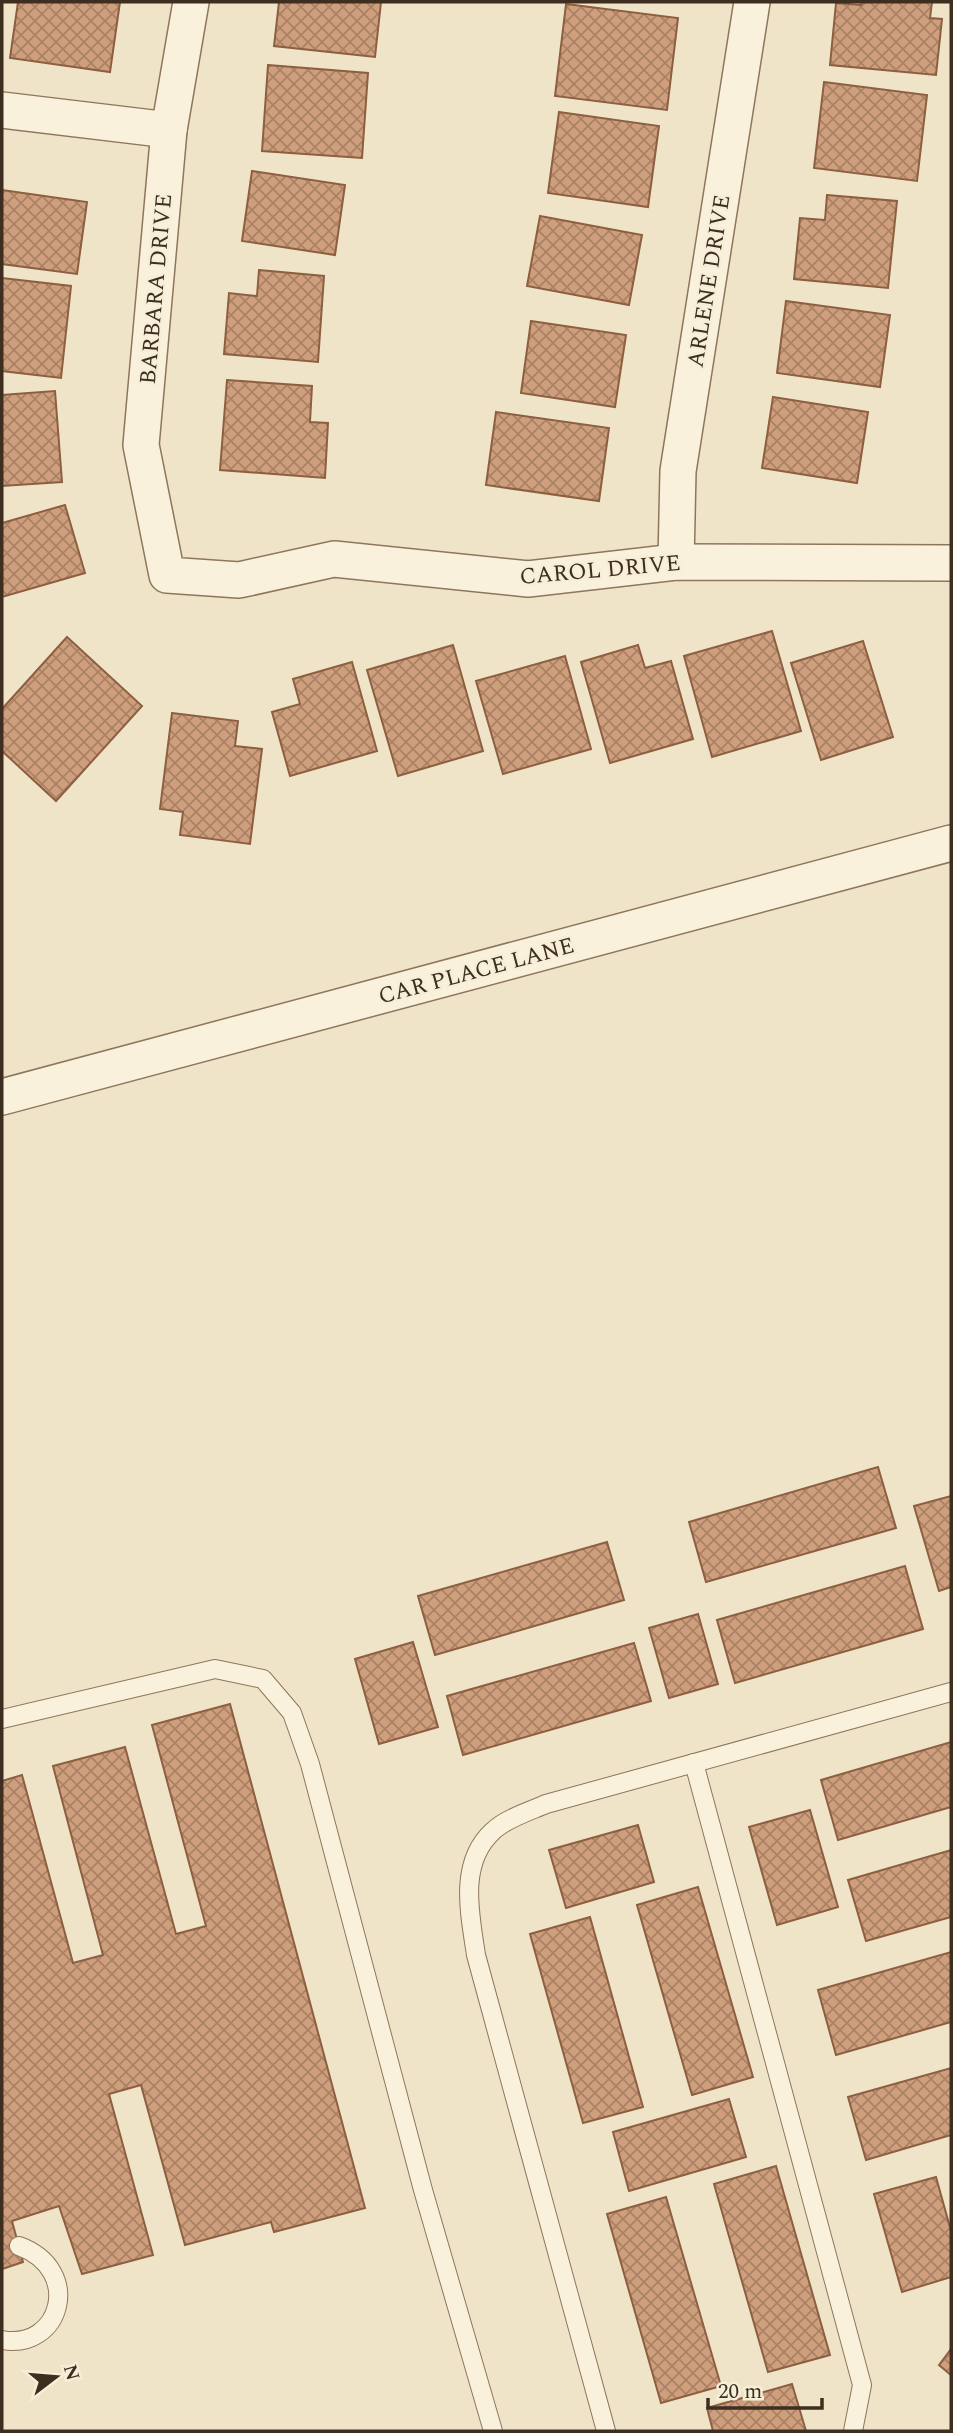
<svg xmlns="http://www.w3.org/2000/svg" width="953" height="2433" font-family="Spectral,serif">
<defs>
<pattern id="building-cross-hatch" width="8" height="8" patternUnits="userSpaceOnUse" patternTransform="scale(1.75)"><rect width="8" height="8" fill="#cf9f7d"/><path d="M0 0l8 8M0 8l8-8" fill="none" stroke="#a98266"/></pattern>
</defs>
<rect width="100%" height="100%" fill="#f0e4c8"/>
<!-- building -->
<g fill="url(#building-cross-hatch)" stroke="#8d5f41" stroke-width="2">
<polygon points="18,2 120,2 110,72 10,58"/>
<polygon points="279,2 381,2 375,57 274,46"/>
<polygon points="862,2 932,2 930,18 942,19 936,75 830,65 836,3 861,5"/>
<polygon points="566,4 678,18 667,110 555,96"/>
<polygon points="268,65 368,73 362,158 262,151"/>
<polygon points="824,82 927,95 917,181 814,168"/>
<polygon points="559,112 659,126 648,207 548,193"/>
<polygon points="252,171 345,185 335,255 242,241"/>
<polygon points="2,190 87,202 77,274 2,264"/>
<polygon points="827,195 897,201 888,288 794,279 800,218 825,220"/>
<polygon points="540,216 642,235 629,305 527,286"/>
<polygon points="259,270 324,276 318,362 224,354 229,293 257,296"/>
<polygon points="2,278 71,286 61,378 2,371"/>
<polygon points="786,301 890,315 880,387 777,373"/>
<polygon points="531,321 626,335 615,407 521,393"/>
<polygon points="227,380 312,386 310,422 328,423 325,478 220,470"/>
<polygon points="55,391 62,482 2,486 2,395"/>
<polygon points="773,397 868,412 857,483 762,468"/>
<polygon points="496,412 609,428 599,501 486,485"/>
<polygon points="65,505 85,573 2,597 2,523"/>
<polygon points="772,631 801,731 712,757 684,656"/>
<polygon points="67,637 142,706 56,801 2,751 2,709"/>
<polygon points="863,641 893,737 821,760 791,663"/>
<polygon points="453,645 483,751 398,776 367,670"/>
<polygon points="638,645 645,668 671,661 693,739 610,763 581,662"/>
<polygon points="565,656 591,749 503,774 476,681"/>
<polygon points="352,662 377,751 290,776 272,712 300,704 293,679"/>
<polygon points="172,713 238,721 235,746 262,749 250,844 180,835 183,812 160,809"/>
<polygon points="878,1467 896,1528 706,1582 689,1522"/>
<polygon points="951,1496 951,1587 939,1591 914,1506"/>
<polygon points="607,1542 624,1600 435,1655 418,1596"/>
<polygon points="905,1566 923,1629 735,1683 717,1620"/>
<polygon points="698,1614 718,1684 669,1698 649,1628"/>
<polygon points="413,1642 438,1727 379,1744 355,1659"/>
<polygon points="634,1643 651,1701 463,1755 447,1696"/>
<polygon points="230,1704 365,2208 274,2232 271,2222 185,2245 141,2085 109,2094 153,2255 82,2274 59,2206 12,2221 23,2262 2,2269 2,1781 22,1775 73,1963 103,1955 53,1766 125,1747 176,1934 206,1926 152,1725"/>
<polygon points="951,1742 951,1807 838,1840 821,1780"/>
<polygon points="810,1810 838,1907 777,1925 749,1827"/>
<polygon points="638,1825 654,1882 566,1908 549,1850"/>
<polygon points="951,1850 951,1917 866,1941 848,1880"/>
<polygon points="698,1887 753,2077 692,2095 637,1905"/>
<polygon points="590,1917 643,2107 583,2123 530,1934"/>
<polygon points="951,1952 951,2022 836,2055 818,1990"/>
<polygon points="951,2068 951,2135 866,2160 848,2097"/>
<polygon points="729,2099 746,2157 629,2191 613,2132"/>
<polygon points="776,2166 830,2355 768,2372 714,2184"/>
<polygon points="936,2177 951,2231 951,2277 902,2292 874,2194"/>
<polygon points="666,2197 721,2386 661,2403 607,2214"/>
<polygon points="951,2349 951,2375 939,2365"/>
<polygon points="792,2384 806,2431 713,2431 707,2408"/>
</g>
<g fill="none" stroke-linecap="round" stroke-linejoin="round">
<!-- service casing -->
<g stroke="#8d765c" stroke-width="20">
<g id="service">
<polyline points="2,1719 215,1669 263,1679 292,1713 310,1764 423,2190 493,2431"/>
<polyline points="694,1763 862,2385 853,2431"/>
<path d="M2,2340C61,2351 84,2270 19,2246"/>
<path d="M606,2431L476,1955C470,1914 458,1863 493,1831C505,1819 530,1811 546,1804L951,1692"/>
</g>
</g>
<!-- minor casing -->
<g stroke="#8d765c" stroke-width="38">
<g id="minor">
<polyline points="191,2 169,130 141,445 167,575 239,580 334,559 528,579 676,562 951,563"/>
<polyline points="2,110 169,130"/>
<polyline points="676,562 678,471 752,2"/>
<polyline points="2,1097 951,843"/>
</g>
</g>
<!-- service -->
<use href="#service" stroke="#faf1dc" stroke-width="18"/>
<!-- minor -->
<use href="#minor" stroke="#faf1dc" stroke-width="35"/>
</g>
<g text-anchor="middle" stroke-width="5" stroke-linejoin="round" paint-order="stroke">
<!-- street labels -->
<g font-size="23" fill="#3d2e20" stroke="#f7eed8">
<text transform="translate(708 281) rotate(-81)" y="8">ARLENE DRIVE</text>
<text transform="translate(155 289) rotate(-85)" y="8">BARBARA DRIVE</text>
<text transform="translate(600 569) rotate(-5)" y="8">CAROL DRIVE</text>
<text transform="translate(476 970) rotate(-15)" y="8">CAR PLACE LANE</text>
</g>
</g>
<!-- border -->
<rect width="953" height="2433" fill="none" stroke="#3d2e20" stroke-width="7"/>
<!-- north arrow -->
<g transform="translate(56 2377) rotate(74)" stroke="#f7eed8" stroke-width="5" paint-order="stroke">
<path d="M0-5L12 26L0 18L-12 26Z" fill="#3d2e20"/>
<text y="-10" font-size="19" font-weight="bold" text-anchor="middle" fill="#3d2e20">N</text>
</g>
<!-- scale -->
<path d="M708 2398v10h114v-10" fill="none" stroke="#3d2e20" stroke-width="3.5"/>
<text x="718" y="2398" font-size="21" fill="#3d2e20" stroke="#f7eed8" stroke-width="5" paint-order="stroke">20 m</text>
</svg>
